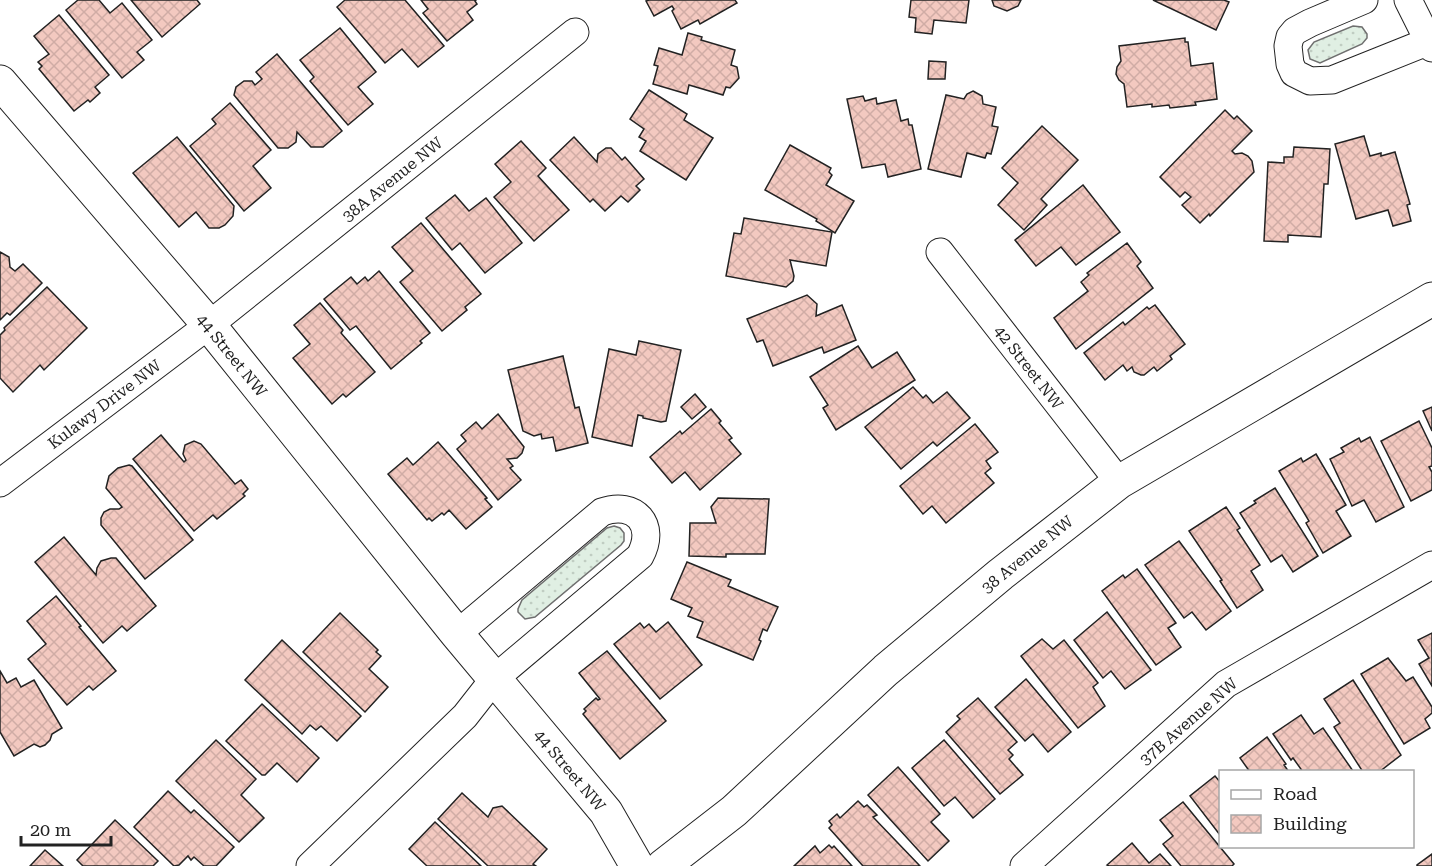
<svg xmlns="http://www.w3.org/2000/svg" width="1432" height="866" font-family="'Roboto Serif',serif">
<defs>
<pattern id="grass-dots" width="8" height="8" patternUnits="userSpaceOnUse" patternTransform="scale(1.5)"><rect width="8" height="8" fill="#e0efe3"/><path d="M2 2h.1M6 6h.1" fill="none" stroke="#c0cdc2" stroke-width="1.8" stroke-linecap="round"/></pattern>
<pattern id="building-cross-hatch" width="8" height="8" patternUnits="userSpaceOnUse" patternTransform="scale(1.5)"><rect width="8" height="8" fill="#f3c9c0"/><path d="M0 0l8 8M0 8l8-8" fill="none" stroke="#d0aca5"/></pattern>
</defs>
<rect width="100%" height="100%" fill="#fff"/>
<!-- grass -->
<g fill="url(#grass-dots)" stroke="#6f6f6f" stroke-width="1.5">
<polygon points="1353,26 1362,27 1367,34 1367,38 1362,44 1320,63 1310,59 1308,50 1314,42"/>
<polygon points="614,526 620,528 624,533 624,541 621,545 535,617 525,619 518,612 518,609 522,600 607,528"/>
</g>
<!-- building -->
<g fill="url(#building-cross-hatch)" stroke="#222" stroke-width="1.5">
<polygon points="78,0 99,0 110,13 122,3 152,40 137,52 144,60 122,78 66,10"/>
<polygon points="131,0 197,0 200,4 162,37"/>
<polygon points="345,0 405,0 444,46 418,67 402,49 385,63 337,7"/>
<polygon points="421,0 476,0 475,1 477,4 467,12 473,20 447,41 423,13 428,9"/>
<polygon points="649,0 735,0 737,3 700,24 698,20 681,29 672,11 674,9 672,6 654,16 646,1"/>
<polygon points="911,0 969,0 966,23 934,20 932,34 915,32 916,18 909,17"/>
<polygon points="992,0 1021,0 1018,6 1007,11 994,6"/>
<polygon points="1153,0 1224,0 1229,2 1216,30"/>
<polygon points="59,15 109,75 95,87 100,93 90,102 88,100 74,111 39,69 42,66 38,62 49,54 34,36"/>
<polygon points="340,28 376,72 358,87 373,104 348,125 310,81 314,77 300,60"/>
<polygon points="688,33 702,37 701,40 735,50 731,65 737,67 739,78 730,88 726,87 723,95 689,85 687,94 653,84 658,66 654,65 659,48 682,55"/>
<polygon points="1185,38 1185,42 1188,42 1191,66 1213,63 1217,99 1195,102 1196,105 1170,108 1169,105 1152,107 1152,104 1127,107 1124,84 1119,80 1116,74 1117,67 1121,61 1119,46"/>
<polygon points="277,54 342,131 323,147 311,147 297,132 296,142 288,148 278,148 234,95 236,87 244,81 252,81 255,85 262,79 256,72"/>
<polygon points="929,61 946,62 945,79 928,79"/>
<polygon points="649,90 687,114 684,120 713,138 686,180 640,151 646,141 639,137 644,129 630,119"/>
<polygon points="973,91 982,96 983,104 996,107 992,126 998,127 991,154 987,153 985,158 967,153 961,177 928,169 946,95 964,99 967,94"/>
<polygon points="863,96 865,101 876,98 877,104 896,100 901,121 908,119 909,125 912,125 921,169 888,177 885,164 862,168 847,99"/>
<polygon points="230,103 271,150 253,166 271,188 244,211 190,146 216,124 212,119"/>
<polygon points="1225,110 1234,119 1237,116 1252,131 1232,151 1235,154 1242,153 1248,156 1252,161 1254,172 1210,216 1209,214 1200,223 1182,205 1191,197 1185,192 1180,197 1160,177"/>
<polygon points="1042,126 1078,160 1041,199 1047,205 1024,230 998,205 1018,183 1002,168"/>
<polygon points="1364,136 1370,156 1381,153 1381,156 1395,152 1410,204 1407,205 1411,221 1393,226 1388,210 1356,219 1335,144"/>
<polygon points="177,137 234,206 233,216 225,225 219,228 209,228 196,212 179,227 133,173"/>
<polygon points="574,137 597,162 598,154 606,148 611,148 622,160 625,157 644,179 636,186 640,190 628,202 621,196 605,211 593,199 590,202 550,160"/>
<polygon points="521,141 546,168 538,176 569,210 534,241 494,197 511,182 495,164"/>
<polygon points="790,145 831,168 829,172 832,175 826,185 854,201 835,233 816,221 817,219 765,190"/>
<polygon points="1294,147 1330,149 1328,184 1324,184 1321,237 1288,235 1288,242 1264,241 1268,162 1284,163 1284,157 1293,157"/>
<polygon points="1083,185 1120,232 1076,265 1061,247 1036,266 1015,240"/>
<polygon points="455,195 469,211 486,198 522,243 485,273 460,243 452,250 426,218"/>
<polygon points="744,218 832,232 826,266 790,260 794,276 793,281 786,287 726,276 734,233 741,234"/>
<polygon points="421,223 481,294 465,307 467,310 442,331 400,282 413,271 392,247"/>
<polygon points="1127,243 1141,262 1137,266 1153,288 1076,349 1054,318 1088,291 1081,282 1089,275 1087,273"/>
<polygon points="0,252 9,257 10,267 15,271 23,264 42,283 10,315 7,313 0,320"/>
<polygon points="379,271 430,333 420,341 422,343 391,369 356,326 350,330 324,299 351,277 357,284 365,277 368,281"/>
<polygon points="47,287 87,328 44,370 40,365 13,392 0,378 0,335 5,330 4,328"/>
<polygon points="807,295 817,304 816,316 842,305 856,340 824,353 822,347 773,366 763,340 757,342 747,319"/>
<polygon points="320,303 343,330 341,333 375,372 346,397 343,394 332,404 293,358 310,344 294,325"/>
<polygon points="1155,305 1185,344 1170,356 1172,359 1157,371 1154,367 1144,375 1141,375 1134,372 1132,367 1127,371 1123,365 1105,380 1084,353 1123,322 1125,325 1147,307 1149,309"/>
<polygon points="639,341 681,350 666,421 661,422 643,418 643,416 638,415 632,446 592,437 609,349 636,355"/>
<polygon points="858,346 872,368 897,352 915,380 836,430 823,408 828,405 810,377"/>
<polygon points="563,356 575,408 579,407 588,443 556,451 553,437 542,439 541,434 534,436 523,431 508,370"/>
<polygon points="913,387 923,398 926,395 933,403 947,392 970,418 937,446 933,442 901,469 865,427"/>
<polygon points="695,394 706,407 692,419 681,407"/>
<polygon points="1432,407 1432,431 1423,411"/>
<polygon points="711,409 721,421 719,423 732,438 729,440 741,454 700,490 685,472 672,483 650,457 680,431 682,434"/>
<polygon points="498,414 524,447 522,453 517,458 507,459 513,466 510,468 521,480 498,500 457,449 466,441 461,435 476,422 482,429"/>
<polygon points="1419,421 1432,448 1432,466 1429,467 1432,472 1432,490 1411,501 1381,441"/>
<polygon points="975,424 998,452 986,461 991,468 985,473 994,483 946,523 932,506 923,514 900,486"/>
<polygon points="161,435 184,462 186,460 183,454 185,445 194,441 201,444 235,484 241,480 248,489 243,494 245,496 217,519 213,515 194,531 133,459"/>
<polygon points="1370,437 1404,507 1376,522 1364,500 1352,506 1330,459 1344,452 1341,448 1359,438 1361,442"/>
<polygon points="438,442 487,498 485,499 492,507 466,529 449,510 444,515 442,513 432,521 429,518 427,520 388,474 407,458 413,465"/>
<polygon points="1316,454 1346,505 1336,511 1351,536 1323,553 1306,523 1309,521 1279,471 1301,458 1303,462"/>
<polygon points="129,465 132,466 193,540 145,579 101,525 101,518 104,512 110,509 119,509 122,507 106,488 109,476 118,468"/>
<polygon points="1275,488 1318,556 1293,572 1282,555 1271,562 1240,513 1256,503 1254,501"/>
<polygon points="718,498 769,499 765,554 726,554 726,557 689,556 690,523 716,523 711,507"/>
<polygon points="1226,507 1240,528 1237,530 1260,565 1251,571 1263,590 1237,608 1220,581 1222,580 1189,531"/>
<polygon points="64,537 96,575 97,568 101,561 111,558 116,558 156,606 127,631 122,626 103,643 35,562"/>
<polygon points="1179,541 1231,611 1206,630 1192,612 1184,618 1145,565"/>
<polygon points="687,562 731,580 728,586 778,607 767,631 763,629 759,640 761,641 753,660 697,637 703,622 688,616 692,608 671,599"/>
<polygon points="1137,569 1176,623 1168,628 1181,647 1156,665 1102,591 1123,575 1125,578"/>
<polygon points="56,596 81,626 79,627 116,671 93,690 89,686 67,705 28,659 46,644 27,621"/>
<polygon points="1107,612 1151,670 1125,689 1111,671 1103,678 1074,640"/>
<polygon points="340,613 378,650 376,652 381,656 369,669 388,687 365,712 303,652"/>
<polygon points="668,622 702,665 660,699 614,644 640,623 644,628 649,624 656,632"/>
<polygon points="1432,633 1432,686 1419,664 1429,658 1418,640"/>
<polygon points="1042,639 1053,649 1064,640 1098,683 1093,687 1105,706 1078,728 1021,656"/>
<polygon points="282,640 361,716 337,741 321,726 316,730 310,725 302,734 245,680"/>
<polygon points="607,651 666,721 620,759 583,714 586,711 584,709 596,698 598,700 600,699 579,673"/>
<polygon points="1388,658 1406,681 1413,677 1432,707 1432,713 1425,719 1430,728 1404,744 1361,674"/>
<polygon points="0,671 7,683 16,678 21,687 34,680 62,728 52,734 50,740 45,745 40,747 34,744 14,756 0,732"/>
<polygon points="1026,679 1071,732 1048,752 1033,734 1025,741 995,707"/>
<polygon points="1353,680 1401,755 1379,772 1363,772 1334,727 1340,723 1324,699"/>
<polygon points="978,698 1017,742 1008,750 1013,755 1009,759 1023,775 1000,794 946,732 960,719 957,716"/>
<polygon points="262,704 319,758 297,782 277,763 265,775 262,775 226,741"/>
<polygon points="1301,715 1314,734 1323,728 1353,771 1303,772 1293,758 1291,760 1273,734"/>
<polygon points="1267,737 1286,764 1284,765 1289,772 1250,772 1240,758"/>
<polygon points="216,740 256,779 241,795 264,818 239,842 176,781"/>
<polygon points="944,740 995,799 973,818 955,797 944,806 912,768"/>
<polygon points="898,767 940,814 931,822 949,841 928,861 868,795"/>
<polygon points="1215,776 1220,782 1220,835 1190,796"/>
<polygon points="168,791 191,813 194,810 234,847 216,866 204,866 194,857 191,860 188,856 179,865 174,866 134,827"/>
<polygon points="462,793 488,817 493,808 502,806 547,849 533,864 536,866 488,866 438,819"/>
<polygon points="858,801 864,807 867,805 877,815 873,817 920,866 863,866 829,828 832,825 829,821 837,814 840,818"/>
<polygon points="1183,802 1234,864 1232,866 1181,866 1163,844 1173,836 1160,820"/>
<polygon points="115,820 158,861 153,866 83,866 77,860"/>
<polygon points="435,822 481,866 427,866 409,849"/>
<polygon points="1132,843 1149,863 1160,854 1171,866 1109,866 1107,865"/>
<polygon points="829,845 832,848 834,846 852,866 794,866 815,846 820,853"/>
<polygon points="45,850 63,866 30,866"/>
<polygon points="1432,854 1432,866 1417,866 1417,865"/>
</g>
<g fill="none" stroke-linecap="round" stroke-linejoin="round">
<!-- street casing -->
<g stroke="#222" stroke-width="29">
<g id="street">
<polyline points="1364,0 1310,23 1295,31 1290,37 1288,46 1290,64 1294,73 1310,81 1332,80 1432,40"/>
<polyline points="1408,0 1432,48"/>
<polyline points="940,252 1119,482"/>
<polyline points="0,483 209,325 575,32"/>
<path d="M310,866L465,716L494,679L640,556C657,525 635,500 602,512L457,634"/>
<polyline points="1024,866 1226,684 1432,565"/>
</g>
</g>
<!-- secondary casing -->
<g stroke="#222" stroke-width="35">
<g id="secondary">
<polyline points="0,82 209,325 457,634 606,812 637,866"/>
<polyline points="663,866 734,811 886,670 1001,574 1119,482 1432,299"/>
</g>
</g>
<!-- street -->
<use href="#street" stroke="#fff" stroke-width="27"/>
<!-- secondary -->
<use href="#secondary" stroke="#fff" stroke-width="33"/>
</g>
<g text-anchor="middle" stroke-width="4.5" stroke-linejoin="round" paint-order="stroke">
<!-- street labels -->
<g font-size="16" fill="#222" stroke="#fff">
<text transform="translate(392 179) rotate(-39)" y="6">38A Avenue NW</text>
<text transform="translate(232 355) rotate(51)" y="6">44 Street NW</text>
<text transform="translate(1029 367) rotate(52)" y="6">42 Street NW</text>
<text transform="translate(104 404) rotate(-37)" y="6">Kulawy Drive NW</text>
<text transform="translate(1027 554) rotate(-39)" y="6">38 Avenue NW</text>
<text transform="translate(1188 721) rotate(-41)" y="6">37B Avenue NW</text>
<text transform="translate(570 770) rotate(50)" y="6">44 Street NW</text>
</g>
</g>
<!-- legend -->
<rect x="1219" y="770" width="195" height="78" fill="#ffffff" stroke="#a7a7a7" stroke-width="1.5"/>
<rect x="1231" y="790" width="30" height="9" fill="#ffffff" stroke="#a7a7a7" stroke-width="1.5"/>
<text x="1273" y="800" font-size="18" fill="#222222">Road</text>
<rect x="1231" y="815" width="30" height="18" fill="url(#building-cross-hatch)" stroke="#a7a7a7" stroke-width="1.5"/>
<text x="1273" y="830" font-size="18" fill="#222222">Building</text>
<!-- scale -->
<path d="M21 836v9h90v-9" fill="none" stroke="#222222" stroke-width="3"/>
<text x="30" y="836" font-size="18" fill="#222222" stroke="#ffffff" stroke-width="4.5" paint-order="stroke">20 m</text>
</svg>
